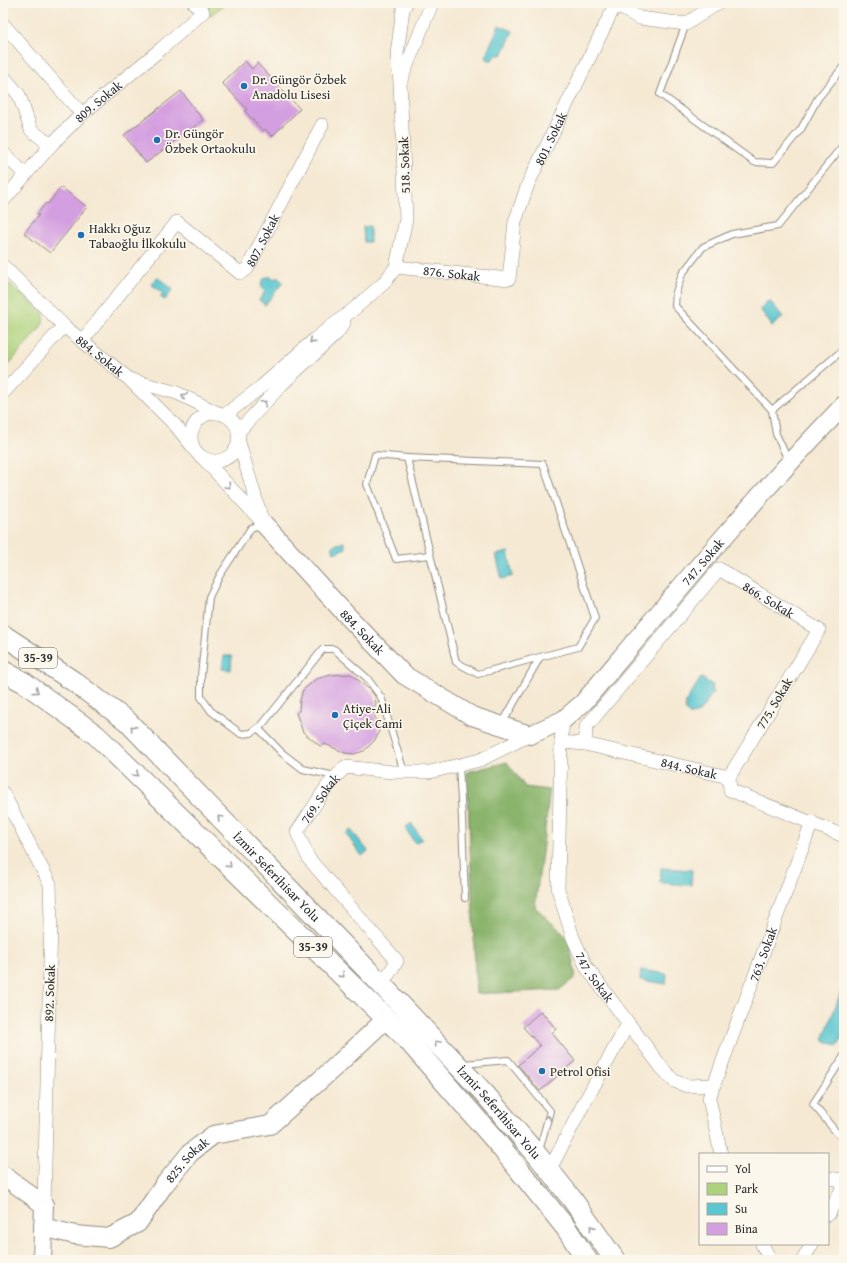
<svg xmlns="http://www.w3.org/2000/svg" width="847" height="1263" font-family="'Gentium Book Plus',serif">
<rect width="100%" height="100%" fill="#fbf7ec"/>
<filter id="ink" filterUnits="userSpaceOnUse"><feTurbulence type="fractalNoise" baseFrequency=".025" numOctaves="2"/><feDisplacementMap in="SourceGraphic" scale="8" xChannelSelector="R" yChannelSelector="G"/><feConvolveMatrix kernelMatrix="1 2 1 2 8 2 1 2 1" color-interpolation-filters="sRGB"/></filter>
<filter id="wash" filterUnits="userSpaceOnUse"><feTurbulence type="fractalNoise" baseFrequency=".012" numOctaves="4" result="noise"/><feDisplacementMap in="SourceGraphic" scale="16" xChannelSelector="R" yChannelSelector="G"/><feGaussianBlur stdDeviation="0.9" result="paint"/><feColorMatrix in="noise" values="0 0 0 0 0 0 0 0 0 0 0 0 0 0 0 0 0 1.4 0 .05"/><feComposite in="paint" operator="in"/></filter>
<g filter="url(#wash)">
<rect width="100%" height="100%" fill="#f5e9d3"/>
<!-- green -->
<g fill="#aed27c" stroke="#6c7e54">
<polygon points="198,3 226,3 210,16"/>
<path d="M3,279L43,312C44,318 44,323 40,328L3,371Z"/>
</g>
<!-- forest -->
<polygon fill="#8ab46c" stroke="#5a704c" points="507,762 525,787 550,790 535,907 568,938 576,977 559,990 476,994 467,772"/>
<!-- water -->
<g fill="#59c6d0" stroke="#42787e">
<polygon points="499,25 513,31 502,55 496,55 492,60 489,60 485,57"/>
<polygon points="370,226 370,242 364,242 363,227"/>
<polygon points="157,277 173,289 165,300 160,297 163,293 151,284"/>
<path d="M266,277H271L275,279L277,277L283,282L265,305L259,300L265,292C260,287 260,281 266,277Z"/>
<polygon points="770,301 783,317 772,326 760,309 764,307 765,303"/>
<polygon points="344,542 346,548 334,553 332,546"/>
<polygon points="508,552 513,576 502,579 496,555"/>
<polygon points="224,656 232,656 231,670 222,669"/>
<polygon points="701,678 713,685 711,689 714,691 699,713 691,715 686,711 685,709 686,701"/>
<polygon points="411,823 422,839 415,843 405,828"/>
<polygon points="351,830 368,851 362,856 346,834"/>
<polygon points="661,868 692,870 691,885 660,883"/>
<polygon points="641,970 667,974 666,984 640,980"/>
<polygon points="842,989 844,990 844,1032 838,1046 823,1040"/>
</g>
<g id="blocks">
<!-- building -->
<g fill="#d49fe0">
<polygon points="245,61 252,69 257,63 300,109 272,136 265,129 263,131 245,111 247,109 222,83"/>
<polygon points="181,91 203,120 146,163 124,135"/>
<polygon points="61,187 87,207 50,253 24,233 39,215 37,214 46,203 48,204"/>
<polygon points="351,674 369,689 375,696 376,704 373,710 379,733 374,741 364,751 354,754 345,753 325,744 320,746 303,732 296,713 299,711 300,700 303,690 316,679 331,675"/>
<polygon points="541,1011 556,1029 552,1033 575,1061 540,1091 518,1065 540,1046 523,1027"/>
</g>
</g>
</g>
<g filter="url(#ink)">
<use href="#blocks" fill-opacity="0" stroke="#908a7f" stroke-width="1"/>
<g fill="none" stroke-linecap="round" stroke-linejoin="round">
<!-- lane casing -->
<g stroke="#908a7f" stroke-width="8">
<g id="lane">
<polyline points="686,24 660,94 754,162 773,163 801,129 818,98 844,66"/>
<polyline points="844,144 778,226 732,234 703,247 682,274 676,292 675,306 772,410 844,349"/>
<polyline points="772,410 776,434 789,462"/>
<polyline points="407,458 375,455 367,484 396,559 430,555"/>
<polyline points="262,524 251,528 220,575 209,597 201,676 201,697 211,711 241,734 251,733 262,725 323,649 334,649 367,678 381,697 404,772"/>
<polyline points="502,724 540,657 578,647 595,618 543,464 407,458 456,662 478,674 540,657"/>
<polyline points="258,728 282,753 303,769 335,776"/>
<polyline points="459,765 462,819 465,898"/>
<polyline points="844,1056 813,1104 836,1132 844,1140"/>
<polyline points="463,1064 508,1060 550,1111 539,1151"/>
</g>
</g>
<!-- street casing -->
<g stroke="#908a7f" stroke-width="14">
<g id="street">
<polyline points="613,3 639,18 686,24 718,3"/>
<polyline points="3,24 82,114"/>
<polyline points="3,76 19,95 31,130 51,145"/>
<polyline points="401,80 432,3"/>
<polyline points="3,153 25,174"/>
<path id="s1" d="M3,201L51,145L82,114L161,49L203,12L194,3"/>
<path id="s2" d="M3,266L64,326L129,379L176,426L193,447"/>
<path id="s3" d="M396,267L509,279L515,222L528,184L615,5"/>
<path id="s4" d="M82,341L177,222L240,273L247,269L322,125"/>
<polyline points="131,380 177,393 218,413"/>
<polyline points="3,393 64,326"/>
<circle cx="215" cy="437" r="24"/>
<polyline points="225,415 261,387 315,339 354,309 384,283 396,267 406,219 400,82 397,54 403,9 406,3"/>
<polyline points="238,432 283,383 337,333 344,323"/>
<polyline points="238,439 262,520"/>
<polyline points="202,457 264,524"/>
<path id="s5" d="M563,720L561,742L585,744L729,777L730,790L844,836"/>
<path id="s6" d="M561,742L558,889L573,938L587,968L662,1068L674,1081L687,1086L714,1085"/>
<path id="s7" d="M585,744L586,727L719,569L819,630L729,777"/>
<polyline points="3,793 50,884 51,920 44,1205"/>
<path id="s8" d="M380,983L388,975L397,961L309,859L297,832L328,785L345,767L392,772H430L480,760L530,735"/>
<path id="s9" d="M721,1154L709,1098L812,822"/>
<polyline points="549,1171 583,1105 628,1024"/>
<polyline points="828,1178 844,1180"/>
<polyline points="828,1215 844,1185"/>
<polyline points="762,1244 770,1260"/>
<polyline points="803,1260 812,1244"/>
</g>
</g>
<!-- secondary casing -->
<g stroke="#908a7f" stroke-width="20">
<g id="secondary">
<path id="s10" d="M264,524L340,608L404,675L472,716L530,735L563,720L583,703C668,602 752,500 844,405"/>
<polyline points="3,1175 44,1205 42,1260"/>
<path id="s11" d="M43,1227L75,1235L109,1238L138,1223L164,1185L190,1153L213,1135L270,1125L337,1065L386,1019"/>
</g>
</g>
<!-- primary casing -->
<g stroke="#908a7f" stroke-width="22">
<g id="primary">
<path id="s12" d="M3,635L73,681L127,721L380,983L484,1093L538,1156L572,1199L615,1260"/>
<polyline points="3,671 25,683 96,735 406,1038 495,1140 566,1228 587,1260"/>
</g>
</g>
<!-- lane -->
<use href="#lane" stroke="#fff" stroke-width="6"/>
<!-- street -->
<use href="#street" stroke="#fff" stroke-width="13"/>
<!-- secondary -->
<use href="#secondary" stroke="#fff" stroke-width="18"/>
<!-- primary -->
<use href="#primary" stroke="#fff" stroke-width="20"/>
</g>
<!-- one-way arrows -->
<defs><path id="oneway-chevron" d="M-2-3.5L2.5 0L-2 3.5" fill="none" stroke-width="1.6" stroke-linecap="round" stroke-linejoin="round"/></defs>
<g stroke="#a0a0a0">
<use href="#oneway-chevron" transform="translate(312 341) rotate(139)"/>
<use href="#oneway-chevron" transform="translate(184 396) rotate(-154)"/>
<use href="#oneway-chevron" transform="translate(264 403) rotate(-47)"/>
<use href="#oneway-chevron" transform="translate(228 486) rotate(47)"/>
<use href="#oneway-chevron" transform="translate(36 691) rotate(36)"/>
<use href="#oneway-chevron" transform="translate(133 728) rotate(-134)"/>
<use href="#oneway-chevron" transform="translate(136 774) rotate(44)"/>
<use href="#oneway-chevron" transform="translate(220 818) rotate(-134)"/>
<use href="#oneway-chevron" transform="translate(229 865) rotate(44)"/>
<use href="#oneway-chevron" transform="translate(342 975) rotate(44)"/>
<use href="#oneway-chevron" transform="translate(437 1043) rotate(-133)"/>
<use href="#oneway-chevron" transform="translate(548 1118) rotate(-74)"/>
<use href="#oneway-chevron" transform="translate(592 1228) rotate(-125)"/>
</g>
</g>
<!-- markers -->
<g fill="#1f6fb2" stroke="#fbf7ec" stroke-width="1.5">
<circle cx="244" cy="86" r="4"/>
<circle cx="157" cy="140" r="4"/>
<circle cx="81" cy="235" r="4"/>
<circle cx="335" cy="715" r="4"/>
<circle cx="542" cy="1071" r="4"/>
</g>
<g text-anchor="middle" stroke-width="3.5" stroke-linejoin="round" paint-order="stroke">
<!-- shield labels -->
<g fill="#fbf7ec" stroke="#696865" stroke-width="1">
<rect x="19" y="648" width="38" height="20" rx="3"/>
<rect x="294" y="937" width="38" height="20" rx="3"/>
</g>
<g font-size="12" font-weight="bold" fill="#2b2b2b">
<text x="38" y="662">35-39</text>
<text x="313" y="951">35-39</text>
</g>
<!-- poi labels -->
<g font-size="13" fill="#2b2b2b" stroke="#fbf7ec" text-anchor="start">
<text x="252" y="84">Dr. Güngör Özbek<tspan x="252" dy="15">Anadolu Lisesi</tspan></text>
<text x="165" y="138">Dr. Güngör<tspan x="165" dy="15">Özbek Ortaokulu</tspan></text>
<text x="89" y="233">Hakkı Oğuz<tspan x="89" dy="15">Tabaoğlu İlkokulu</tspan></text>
<text x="343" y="713">Atiye-Ali<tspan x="343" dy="15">Çiçek Cami</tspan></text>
<text x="550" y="1076">Petrol Ofisi</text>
</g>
<!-- street labels -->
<g font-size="13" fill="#2b2b2b" stroke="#fbf7ec">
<text dy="5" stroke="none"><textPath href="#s1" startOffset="138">809. Sokak</textPath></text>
<text dy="5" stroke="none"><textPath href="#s3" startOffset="262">801. Sokak</textPath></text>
<text transform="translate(404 165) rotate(-92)" y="5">518. Sokak</text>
<text dy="5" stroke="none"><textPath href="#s4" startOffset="274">807. Sokak</textPath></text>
<text dy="5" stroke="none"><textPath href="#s3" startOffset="56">876. Sokak</textPath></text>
<text dy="5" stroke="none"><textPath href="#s2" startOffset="132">884. Sokak</textPath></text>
<text dy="5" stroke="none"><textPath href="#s10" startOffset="594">747. Sokak</textPath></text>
<text dy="5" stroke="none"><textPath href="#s7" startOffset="282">866. Sokak</textPath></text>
<text dy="5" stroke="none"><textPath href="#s10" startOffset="146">884. Sokak</textPath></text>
<text transform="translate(774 703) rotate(-59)" y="5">775. Sokak</text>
<text dy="5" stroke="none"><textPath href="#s5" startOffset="153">844. Sokak</textPath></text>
<text dy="5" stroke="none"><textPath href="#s8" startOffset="233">769. Sokak</textPath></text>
<text dy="5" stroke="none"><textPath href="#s12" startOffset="367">İzmir Seferihisar Yolu</textPath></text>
<text dy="5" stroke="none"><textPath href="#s9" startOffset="211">763. Sokak</textPath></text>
<text dy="5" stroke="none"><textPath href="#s6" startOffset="243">747. Sokak</textPath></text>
<text transform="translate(49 993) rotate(-88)" y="5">892. Sokak</text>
<text dy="5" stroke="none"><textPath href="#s12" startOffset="691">İzmir Seferihisar Yolu</textPath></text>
<text dy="5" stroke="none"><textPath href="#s11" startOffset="180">825. Sokak</textPath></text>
</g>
</g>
<!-- margin -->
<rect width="847" height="1263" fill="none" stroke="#fbf7ec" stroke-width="16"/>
<!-- legend -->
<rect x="699" y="1153" width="130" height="92" fill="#fbf7ec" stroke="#a8a59f"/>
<rect x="707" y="1166" width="20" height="6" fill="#ffffff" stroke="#a8a59f"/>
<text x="735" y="1173" font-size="12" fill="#2b2b2b">Yol</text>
<rect x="707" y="1183" width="20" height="12" fill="#aed27c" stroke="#a8a59f"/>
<text x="735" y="1193" font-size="12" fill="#2b2b2b">Park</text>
<rect x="707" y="1203" width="20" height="12" fill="#59c6d0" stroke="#a8a59f"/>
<text x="735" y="1213" font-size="12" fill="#2b2b2b">Su</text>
<rect x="707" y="1223" width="20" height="12" fill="#d49fe0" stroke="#a8a59f"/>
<text x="735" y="1233" font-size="12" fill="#2b2b2b">Bina</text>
</svg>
